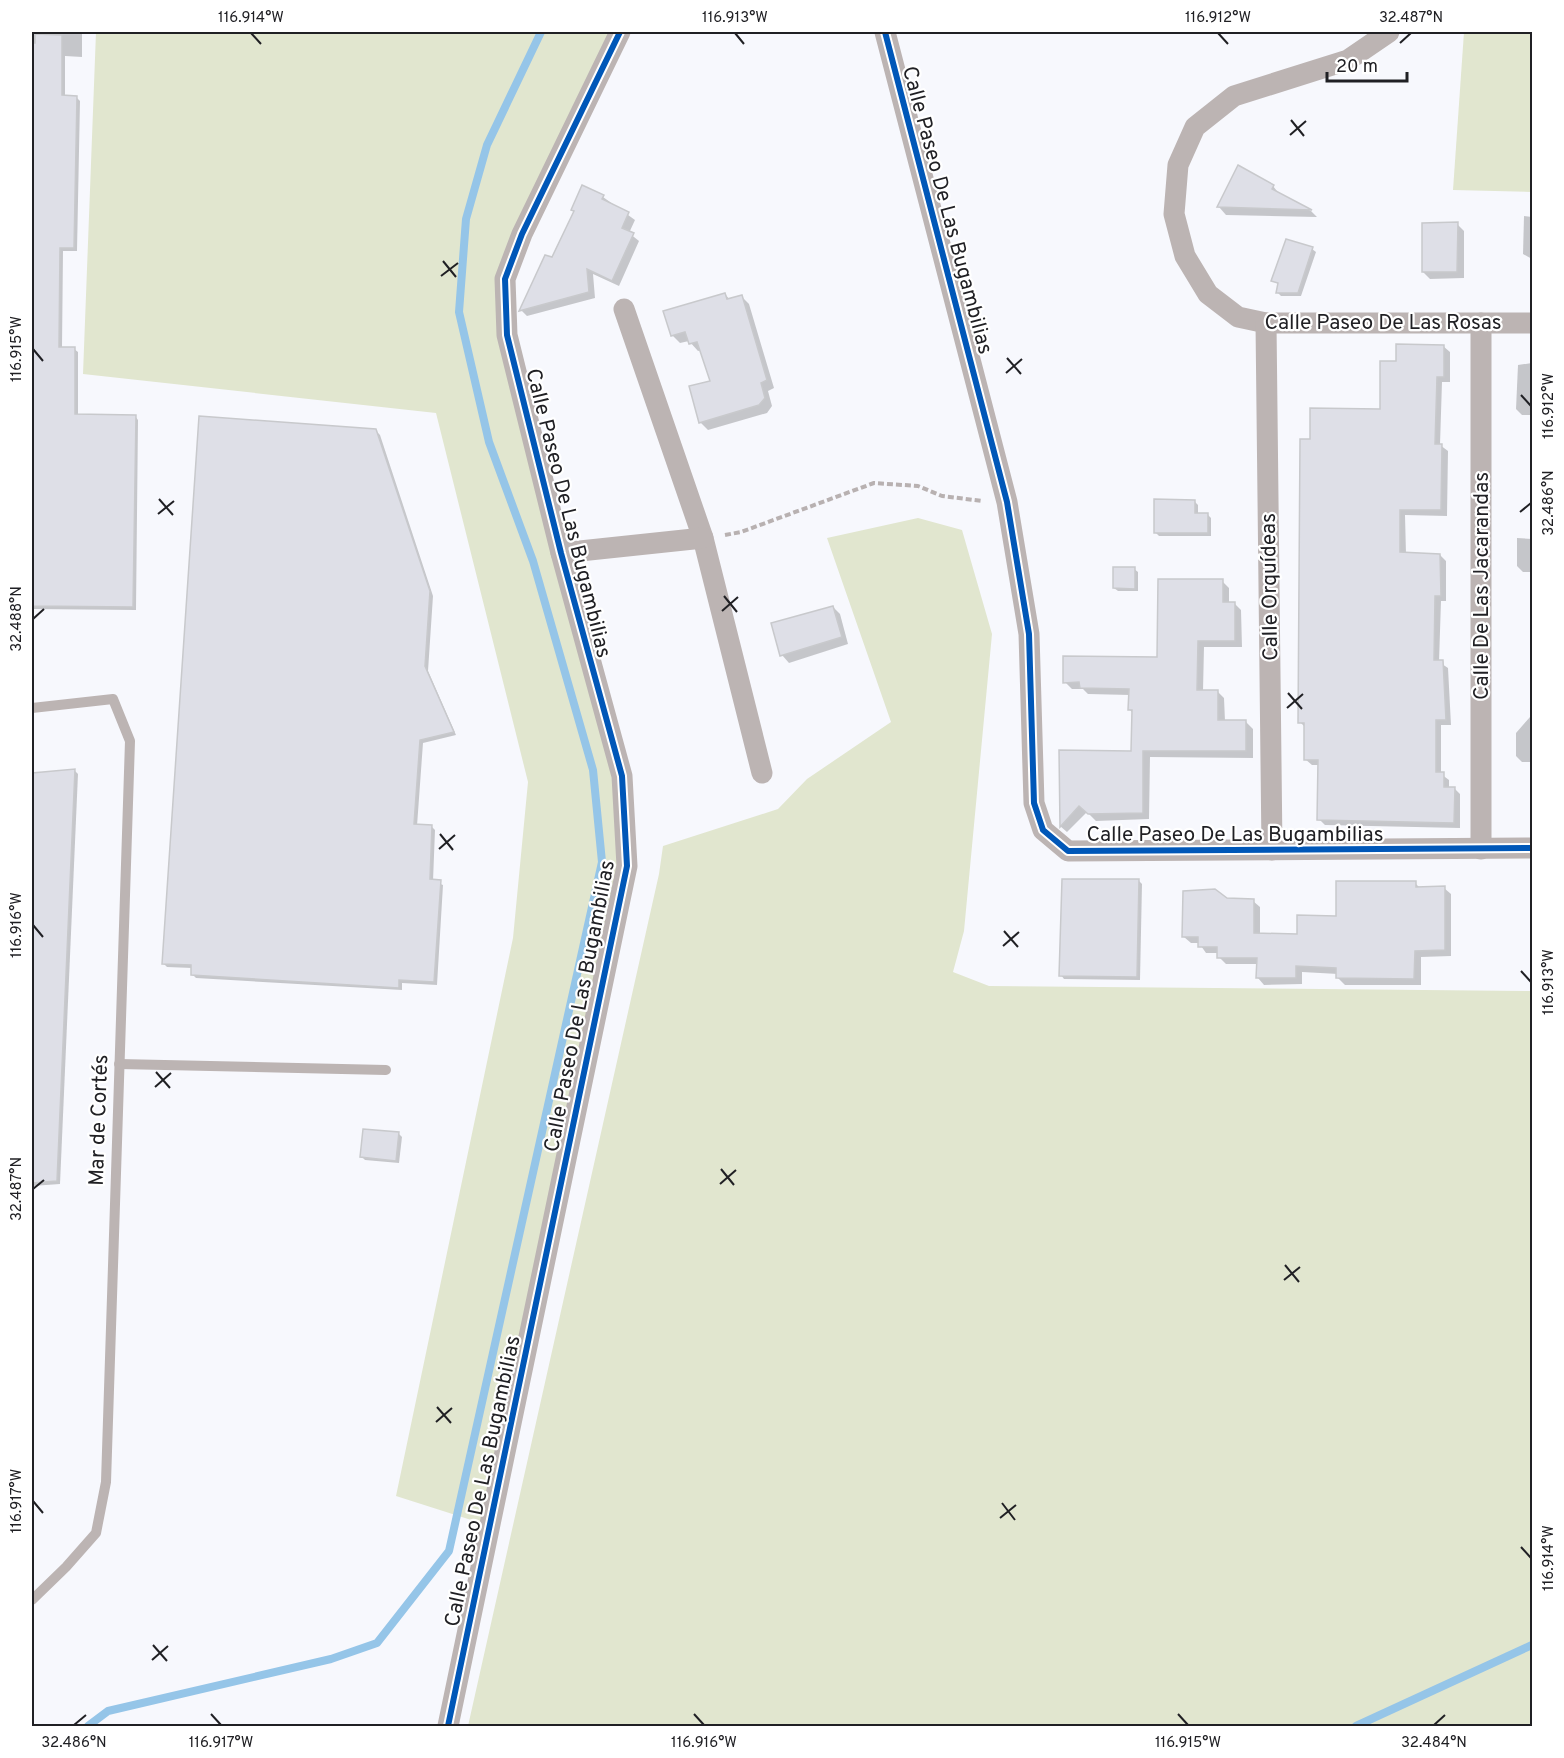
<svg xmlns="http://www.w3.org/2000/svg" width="1564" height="1758" font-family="Overpass,sans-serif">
<rect width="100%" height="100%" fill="#f7f8fd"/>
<!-- green -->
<g fill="#e1e6cf">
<polygon points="96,32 620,32 505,279 507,335 622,776 627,866 490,1526 396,1496 513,938 528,782 436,413 83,374"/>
<polygon points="1464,32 1532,32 1532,192 1453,190"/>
<polygon points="918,518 962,530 992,634 964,931 953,972 989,986 1532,991 1532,1726 468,1726 659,874 663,846 778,809 807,779 891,722 827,538"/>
</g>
<!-- shadow -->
<g fill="#0003">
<polygon points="32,32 82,32 82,57 65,56 65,97 76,97 80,101 77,251 63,251 62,348 74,349 78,352 78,416 135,416 138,420 136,610 32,609"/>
<polygon points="1239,167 1273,186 1280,195 1311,211 1317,217 1226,215 1219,207"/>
<polygon points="603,197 635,220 629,233 639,241 619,286 593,274 595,298 527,316 521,310 553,259"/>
<polygon points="1524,216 1532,217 1532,259 1523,254"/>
<polygon points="1457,224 1464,231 1464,278 1430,279 1423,272"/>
<polygon points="1312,249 1316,252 1301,296 1281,296 1277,292 1279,285 1273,280"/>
<polygon points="725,294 730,300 741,296 749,304 774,388 768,391 772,406 767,413 708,430 700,422 712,383 702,350 698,351 689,341 680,343 672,335"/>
<polygon points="1443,346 1450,352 1450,382 1442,382 1440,445 1448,451 1447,516 1405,515 1406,554 1440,555 1446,561 1446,601 1441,601 1439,662 1448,668 1451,725 1441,725 1441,774 1449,780 1449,788 1454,788 1460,794 1460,828 1325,825 1319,819 1320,765 1312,765 1305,759 1306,728 1300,722 1312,441 1381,411 1397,363"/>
<polygon points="1532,363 1532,415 1522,415 1516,409 1518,365"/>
<polygon points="376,431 380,435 433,596 428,671 456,735 423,743 417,826 431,826 435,830 433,881 443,885 437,985 402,983 402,990 196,978 192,974 192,968 167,967 163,963"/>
<polygon points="1194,501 1198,505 1198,514 1207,514 1211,518 1211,536 1159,536 1155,532"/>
<polygon points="1517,538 1532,539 1532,630 1530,572 1523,572 1517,566"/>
<polygon points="1134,569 1138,572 1138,591 1118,591 1114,588"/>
<polygon points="1222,581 1229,588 1229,603 1234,603 1241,610 1242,647 1204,647 1203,691 1217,691 1224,698 1225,721 1246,722 1253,729 1253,758 1150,757 1149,819 1096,821 1087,812 1067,832 1060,826 1061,752 1132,752 1134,714 1130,710 1130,695 1088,694 1083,689 1072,689 1065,682 1159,658"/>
<polygon points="833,607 840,614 848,644 789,663 782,655"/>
<polygon points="1531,695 1532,762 1522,762 1516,756 1516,733 1530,717"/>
<polygon points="75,771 78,774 60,1184 32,1186 32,774"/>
<polygon points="1139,881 1142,884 1140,980 1064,979 1061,975"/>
<polygon points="1415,883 1420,888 1444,888 1451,894 1451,956 1421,957 1421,985 1345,985 1338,978 1338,974 1302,972 1302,984 1264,985 1258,978 1258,964 1226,964 1219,957 1219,953 1206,953 1199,943 1191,943 1184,937 1226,899 1253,901 1260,907 1260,935 1298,936"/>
<polygon points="398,1133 402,1137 399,1163 365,1160 361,1156"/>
</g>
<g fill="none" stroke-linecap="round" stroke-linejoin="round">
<!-- stream -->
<g stroke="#95c5e8" stroke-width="8">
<polyline points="88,1726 108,1711 331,1659 377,1643 449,1551 602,862 593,770 533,561 489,442 459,312 466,219 487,145 541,32"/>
<polyline points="1356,1726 1532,1645"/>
</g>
</g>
<!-- building -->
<g fill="#dedfe7" stroke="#c8c9cc" stroke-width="1.5">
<polygon points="35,34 62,35 62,95 77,96 74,248 60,248 59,347 75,347 75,414 136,415 133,607 32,606 32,43 35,43"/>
<polygon points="1238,165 1274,185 1272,189 1312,210 1217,207"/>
<polygon points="582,185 604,195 602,199 629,212 622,228 634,233 612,281 587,269 589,292 519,311 545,255 552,257 574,211 571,210"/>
<polygon points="1458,222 1457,272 1422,272 1422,223"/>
<polygon points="1286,239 1313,247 1298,293 1276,293 1278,283 1271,281"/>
<polygon points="725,293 727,299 742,295 767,380 761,383 765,398 759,405 699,423 689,386 710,381 697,342 689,344 685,332 671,336 663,311"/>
<polygon points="1396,344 1444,345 1444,377 1437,377 1435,444 1442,444 1441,510 1400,510 1400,552 1440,554 1441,596 1435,596 1434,660 1443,660 1446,720 1436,720 1436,772 1444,772 1444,787 1455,787 1454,823 1317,820 1318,760 1304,760 1304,723 1298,723 1300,439 1310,439 1310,408 1380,409 1380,361 1396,361"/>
<polygon points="199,416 376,429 430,591 425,666 454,732 420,740 414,824 432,825 430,879 441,880 434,982 399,980 399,988 191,975 191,965 162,964"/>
<polygon points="1154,499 1195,500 1195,513 1208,513 1208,533 1154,533"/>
<polygon points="1113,567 1135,567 1135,589 1113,588"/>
<polygon points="1158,579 1223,579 1223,602 1235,602 1235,641 1198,641 1197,690 1218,690 1218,720 1246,720 1246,751 1143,751 1143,813 1088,814 1079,806 1060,827 1059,750 1131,751 1132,710 1128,710 1129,689 1080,688 1079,682 1063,683 1063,656 1157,657"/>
<polygon points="833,606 842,637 780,656 771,623"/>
<polygon points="75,769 57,1181 32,1183 32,773"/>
<polygon points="1062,879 1139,879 1137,977 1059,976"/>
<polygon points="1336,881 1416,881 1416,887 1445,886 1445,950 1415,951 1414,979 1336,978 1336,968 1296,966 1296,978 1256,978 1257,958 1217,958 1217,947 1198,947 1198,937 1182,937 1183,891 1215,889 1227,898 1254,899 1254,933 1297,934 1297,915 1336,916"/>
<polygon points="363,1129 399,1132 396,1161 360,1157"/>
</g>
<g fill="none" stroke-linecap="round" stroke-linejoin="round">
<!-- path -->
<polyline stroke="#b8b1b1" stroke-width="4" stroke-dasharray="6 3" stroke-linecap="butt" points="725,535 741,532 874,483 918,486 942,496 982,501"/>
<!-- lane -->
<g stroke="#bcb4b3" stroke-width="10">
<polyline points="32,708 113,699 130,741 106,1482 96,1533 66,1567 32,1600"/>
<polyline points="119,1064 386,1070"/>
</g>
<!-- street -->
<g stroke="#bcb4b3" stroke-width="21">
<polyline points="885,32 1007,502 1029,634 1034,803 1043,830 1068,851 1532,848"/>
<polyline points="1389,32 1348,60 1234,96 1195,127 1178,165 1174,214 1185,256 1208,294 1238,317 1266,323 1532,323"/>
<polyline points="624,309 703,538 762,773"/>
<polyline points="1266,323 1272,850"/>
<polyline points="561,553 703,538"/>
<polyline points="1481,849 1481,323"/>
<polyline points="448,1726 627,866 622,776 561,553 507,335 505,279 522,234 620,32"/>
</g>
<!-- cycleway casing -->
<g stroke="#fff" stroke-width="10">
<g id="cycleway">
<polyline points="885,32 1007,502 1029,634 1034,803 1043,830 1068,851 1532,848"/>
<polyline points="448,1726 627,866 622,776 561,553 507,335 505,279 522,234 620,32"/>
</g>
</g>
<!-- cycleway -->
<use href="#cycleway" stroke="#0057b8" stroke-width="6"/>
</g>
<!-- ticks -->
<path fill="none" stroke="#202024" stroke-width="2" d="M251,33L261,44M735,33L744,44M1218,33L1228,44M1400,43L1411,33M1291,120L1304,136M1290,135L1306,121M443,261L456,277M441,276L458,263M33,349L43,361M1007,358L1021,374M1006,373L1022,359M1521,395L1531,406M159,499L173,515M1520,512L1531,503M158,514L174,501M724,596L737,612M722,611L738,597M33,619L44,609M1288,693L1302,709M1287,708L1303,694M440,834L453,850M439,849L455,835M33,925L43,937M1004,931L1018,947M1003,946L1019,932M1521,971L1531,982M156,1072L170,1088M155,1087L171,1073M721,1169L734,1185M720,1184L736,1170M33,1189L44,1180M1285,1265L1299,1282M1284,1280L1300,1267M437,1407L451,1423M436,1422L452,1408M33,1501L43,1513M1002,1503L1015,1520M1000,1518L1016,1505M1521,1547L1531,1558M153,1645L167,1661M152,1660L168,1646M211,1714L221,1725M694,1714L704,1725M1178,1714L1188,1725M74,1725L86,1715M1434,1725L1445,1715"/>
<g text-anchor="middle" stroke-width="4.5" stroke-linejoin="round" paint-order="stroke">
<!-- street labels -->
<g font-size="21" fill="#202024" stroke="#fff">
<text transform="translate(948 210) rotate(75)" y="7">Calle Paseo De Las Bugambilias</text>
<text x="1383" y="329">Calle Paseo De Las Rosas</text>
<text transform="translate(569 513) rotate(76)" y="7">Calle Paseo De Las Bugambilias</text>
<text transform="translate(1481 586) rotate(-90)" y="7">Calle De Las Jacarandas</text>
<text transform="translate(1269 587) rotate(-91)" y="7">Calle Orquídeas</text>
<text x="1235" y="841">Calle Paseo De Las Bugambilias</text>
<text transform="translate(579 1006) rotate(-79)" y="7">Calle Paseo De Las Bugambilias</text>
<text transform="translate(98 1120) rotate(-88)" y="7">Mar de Cortés</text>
<text transform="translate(482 1481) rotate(-78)" y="7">Calle Paseo De Las Bugambilias</text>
</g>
</g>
<!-- border -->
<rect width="1564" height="1758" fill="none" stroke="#ffffff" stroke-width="66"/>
<!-- scale -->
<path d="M1327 72v9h80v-9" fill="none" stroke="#202024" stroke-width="3"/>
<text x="1336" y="72" font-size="18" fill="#202024" stroke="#ffffff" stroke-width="4.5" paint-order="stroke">20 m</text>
<rect x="33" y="33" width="1498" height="1692" fill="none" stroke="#202024" stroke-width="2"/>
<g font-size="15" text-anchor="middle" fill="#202024">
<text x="251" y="22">116.914°W</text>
<text x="735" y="22">116.913°W</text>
<text x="1218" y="22">116.912°W</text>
<text x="1411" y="22">32.487°N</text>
<text transform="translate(16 349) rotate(-90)" y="5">116.915°W</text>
<text transform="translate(1548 406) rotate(-90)" y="5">116.912°W</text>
<text transform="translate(1548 503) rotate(-90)" y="5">32.486°N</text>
<text transform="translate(16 619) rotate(-90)" y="5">32.488°N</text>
<text transform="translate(16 925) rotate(-90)" y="5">116.916°W</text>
<text transform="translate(1548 982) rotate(-90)" y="5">116.913°W</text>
<text transform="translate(16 1189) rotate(-90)" y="5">32.487°N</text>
<text transform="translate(16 1501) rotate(-90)" y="5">116.917°W</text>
<text transform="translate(1548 1558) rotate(-90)" y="5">116.914°W</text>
<text x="74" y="1747">32.486°N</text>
<text x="221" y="1747">116.917°W</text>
<text x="704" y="1747">116.916°W</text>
<text x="1188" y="1747">116.915°W</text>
<text x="1434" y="1747">32.484°N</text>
</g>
</svg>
